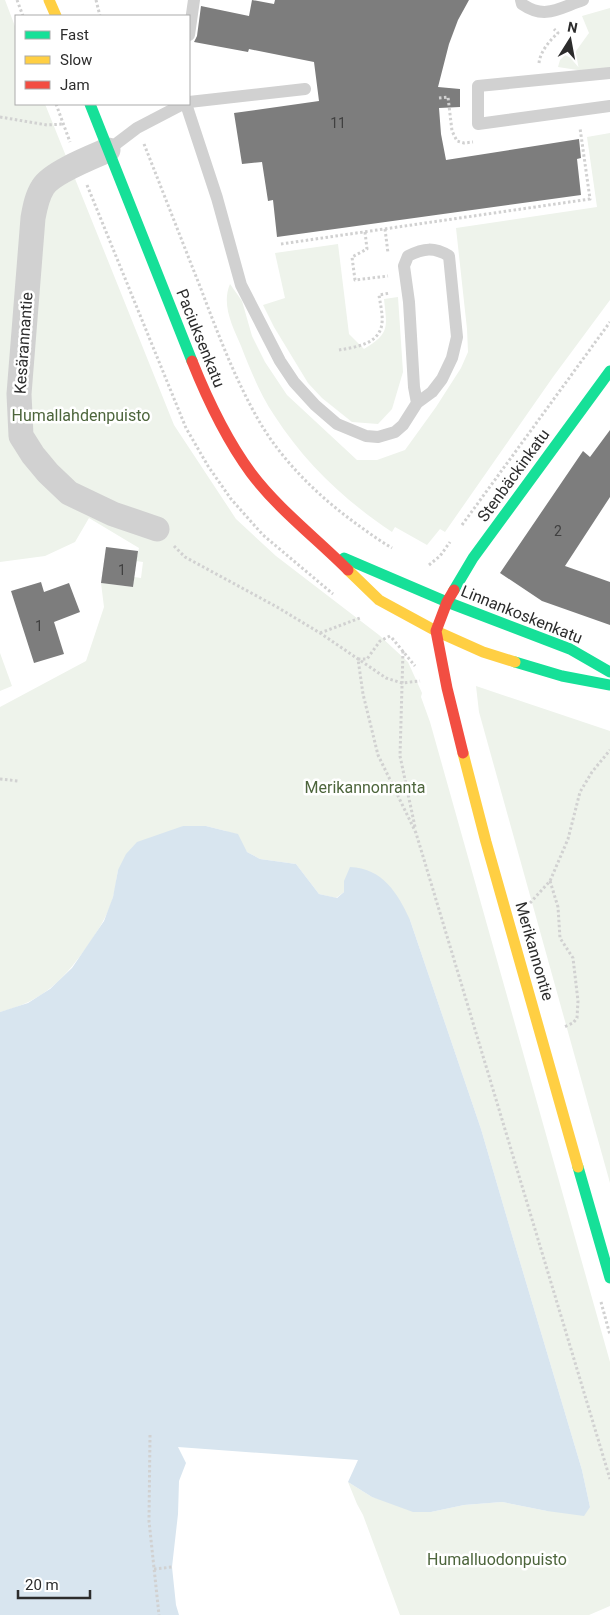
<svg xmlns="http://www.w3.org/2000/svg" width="610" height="1615" font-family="Roboto,sans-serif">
<rect width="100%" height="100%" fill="#fff"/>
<!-- green -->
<g fill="#eef3eb">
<path d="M0,0H5L16,29V104H45L174,425L236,519L276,556L379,635L408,662L422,693L421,697L430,722L610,1362V1606L589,1615H400L363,1515L357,1504L348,1482L372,1497L431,1512L464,1505L502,1502L547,1511L590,1507L582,1470L512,1235L481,1129L410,920L344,881V892L336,898L319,894L296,864L260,859L247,852L226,831L206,826H183L118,870C116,879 116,888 113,897C109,913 100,927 91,941C65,978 45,1001 0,1012V707L86,661L104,607L101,583L133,587L134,577L141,578L143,562L136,561L139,548L89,518L75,542L45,556L0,562Z"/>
<polygon points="610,8 610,68 584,71 558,67 560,60 565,55 571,58 589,33 582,16"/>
<path d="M610,133V300L553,377L445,532L440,529L427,545L395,527L392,532C344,500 305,463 274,415C260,394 250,369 241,346C233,327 221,305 230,284L242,301L252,336L265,362L287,395L357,460H377L405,450L436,407L461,368L468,352L467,329L456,228L597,207L587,137Z"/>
<path d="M338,244L349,334L364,349C390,333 387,328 384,299L398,297L403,372L392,409L378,424L352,422L322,398L308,383L274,327L263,305L285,298L275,253Z"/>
<polygon points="0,653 12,686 0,691"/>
<polygon points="476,686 610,731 610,1183 479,712"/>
</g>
<!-- water -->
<path fill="#d8e5ef" d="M183,826H206L238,834L247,852L260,859L296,864L319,894L337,898L344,892V881L350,867C382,868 398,893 410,920L481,1129L512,1235L582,1470L590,1507L584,1516L547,1511L502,1502L464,1505L431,1512H413L372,1497L348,1482L358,1460L178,1447L186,1463L179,1481L178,1514L172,1567L176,1605L179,1615H0V1012L28,1003L50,989L72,968L104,921L113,897L118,870L126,854L137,842Z"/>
<!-- building -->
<g fill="#7d7d7d">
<polygon points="252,0 274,4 275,0 469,0 458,20 449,44 438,87 460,89 460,107 439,108 441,134 446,160 579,139 581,158 577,159 581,195 277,237 273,200 268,201 262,162 242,164 234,113 319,101 314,62 249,49 248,52 194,42 197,36 201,6 249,16"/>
<polygon points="610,430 610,497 565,566 610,582 610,625 542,601 500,573 583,451 590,457"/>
<polygon points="106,547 138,551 133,587 101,583"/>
<polygon points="41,582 44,592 69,583 80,612 54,622 64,654 34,663 11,591"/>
</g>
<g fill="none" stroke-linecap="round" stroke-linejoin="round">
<!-- path -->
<g stroke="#d1d1d1" stroke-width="3" stroke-dasharray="2.5 2.5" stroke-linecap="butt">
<polyline points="17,0 23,16"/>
<polyline points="96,0 100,16"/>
<path d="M539,63C540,52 550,40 558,33L554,29"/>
<polyline points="439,98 448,97 452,131 457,141 464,143 473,142"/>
<polyline points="56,104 70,142"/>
<polyline points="0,117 47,125 63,124"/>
<path d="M144,144C163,192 182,241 201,289C218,334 235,379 259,421C283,462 319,497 358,525C369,533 380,541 392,548"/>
<polyline points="87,185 186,428 208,466 231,499 263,535 333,594"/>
<polyline points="385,229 388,253"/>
<polyline points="365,232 367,249 352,257 355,280 388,276"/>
<polyline points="281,244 590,199 580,128"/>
<path d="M339,350C356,347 380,344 382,323C383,314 380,303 379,295L390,293"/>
<polyline points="462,525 610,322"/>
<polyline points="174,546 185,557 277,607 320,633 386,678 402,683 420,681"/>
<polyline points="429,565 440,556 450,542"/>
<polyline points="320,633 360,618"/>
<polyline points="390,636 380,641 367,659 358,659 363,694 378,755 416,833 610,1479"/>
<polyline points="392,638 415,666"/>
<polyline points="403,651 400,756 415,827"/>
<polyline points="0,779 18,781"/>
<polyline points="550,881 558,907 560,938 573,958 578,1001 577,1018 573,1023 564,1027"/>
<polyline points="530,903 550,881 568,839 580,792 592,772 610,750"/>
<polyline points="601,1302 610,1335"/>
<polyline points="150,1435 149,1521 159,1615"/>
<polyline points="154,1569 172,1567"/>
</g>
<!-- lane -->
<g stroke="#d1d1d1" stroke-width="12">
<path d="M521,0L522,4C545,20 559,8 583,0"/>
<polyline points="189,35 194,0"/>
<polyline points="610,73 478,86 478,124 610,106"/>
<polyline points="189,102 305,89"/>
<path d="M186,104L217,198L241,285L280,361L294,382L315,405L337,424L366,436L378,437L395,432L403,425L417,403L432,392L442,379L452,358L457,337L449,256C434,247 424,248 408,256L404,266L409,302L414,387L417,403"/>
<polyline points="108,150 137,128 183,104"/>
</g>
<!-- street -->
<path stroke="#d1d1d1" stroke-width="25" d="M108,150C92,157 51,173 43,187C37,196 35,207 33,218L19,394L21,436L33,455L48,473L69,493L113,514L157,529"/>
<!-- fast -->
<g stroke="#16e098" stroke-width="11">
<polyline points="90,104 192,361"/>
<polyline points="344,558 447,602 570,649 610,672"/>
<polyline points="454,590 473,558 610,371"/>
<polyline points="515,662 562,676 610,685"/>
<polyline points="578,1167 610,1278"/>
</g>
<!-- slow -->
<g stroke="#ffcf43" stroke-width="11">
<polyline points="49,0 56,16"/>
<polyline points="348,570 379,600 436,631 483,652 515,662"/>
<polyline points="463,753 486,842 578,1167"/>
</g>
<!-- jam -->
<g stroke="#f24e42" stroke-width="11">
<path d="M192,361C208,401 226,439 251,473C278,509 316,538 348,570"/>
<polyline points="454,590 447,602 436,631 447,688 463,753"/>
</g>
</g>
<g text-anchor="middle" stroke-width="5" stroke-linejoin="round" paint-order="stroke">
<!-- number labels -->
<g font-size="14" fill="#404040">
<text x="338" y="128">11</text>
<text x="558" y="536">2</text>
<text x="122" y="575">1</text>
<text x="39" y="631">1</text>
</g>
<!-- street labels -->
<g font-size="16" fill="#2c2c2c" stroke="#fff">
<text transform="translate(201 338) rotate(68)" y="6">Paciuksenkatu</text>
<text transform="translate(23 343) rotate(-86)" y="6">Kesärannantie</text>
<text transform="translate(513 475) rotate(-54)" y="6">Stenbäckinkatu</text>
<text transform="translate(522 614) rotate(22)" y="6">Linnankoskenkatu</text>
<text transform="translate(535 951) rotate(74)" y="6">Merikannontie</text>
</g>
<!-- park labels -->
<g font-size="16" fill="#4d653c" stroke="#fff">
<text x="81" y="421">Humallahdenpuisto</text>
<text x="365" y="793">Merikannonranta</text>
<text x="497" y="1565">Humalluodonpuisto</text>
</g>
</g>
<!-- legend -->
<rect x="15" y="15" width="175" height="90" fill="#ffffff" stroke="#ababab"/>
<rect x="25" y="31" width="25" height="8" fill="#16e098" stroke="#ababab"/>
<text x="60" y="40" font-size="15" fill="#2c2c2c">Fast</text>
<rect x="25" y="56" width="25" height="8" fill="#ffcf43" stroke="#ababab"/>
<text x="60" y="65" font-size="15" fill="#2c2c2c">Slow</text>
<rect x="25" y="81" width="25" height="8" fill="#f24e42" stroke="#ababab"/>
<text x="60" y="90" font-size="15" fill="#2c2c2c">Jam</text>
<!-- north arrow -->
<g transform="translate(570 40) rotate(11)" stroke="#ffffff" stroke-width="4" paint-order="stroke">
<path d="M0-4L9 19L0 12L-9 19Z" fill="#2c2c2c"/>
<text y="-8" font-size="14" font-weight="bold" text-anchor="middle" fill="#2c2c2c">N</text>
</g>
<!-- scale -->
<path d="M18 1590v8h72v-8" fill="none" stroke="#2c2c2c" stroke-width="2.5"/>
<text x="25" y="1590" font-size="15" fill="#2c2c2c" stroke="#ffffff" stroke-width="4" paint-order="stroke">20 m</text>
</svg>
